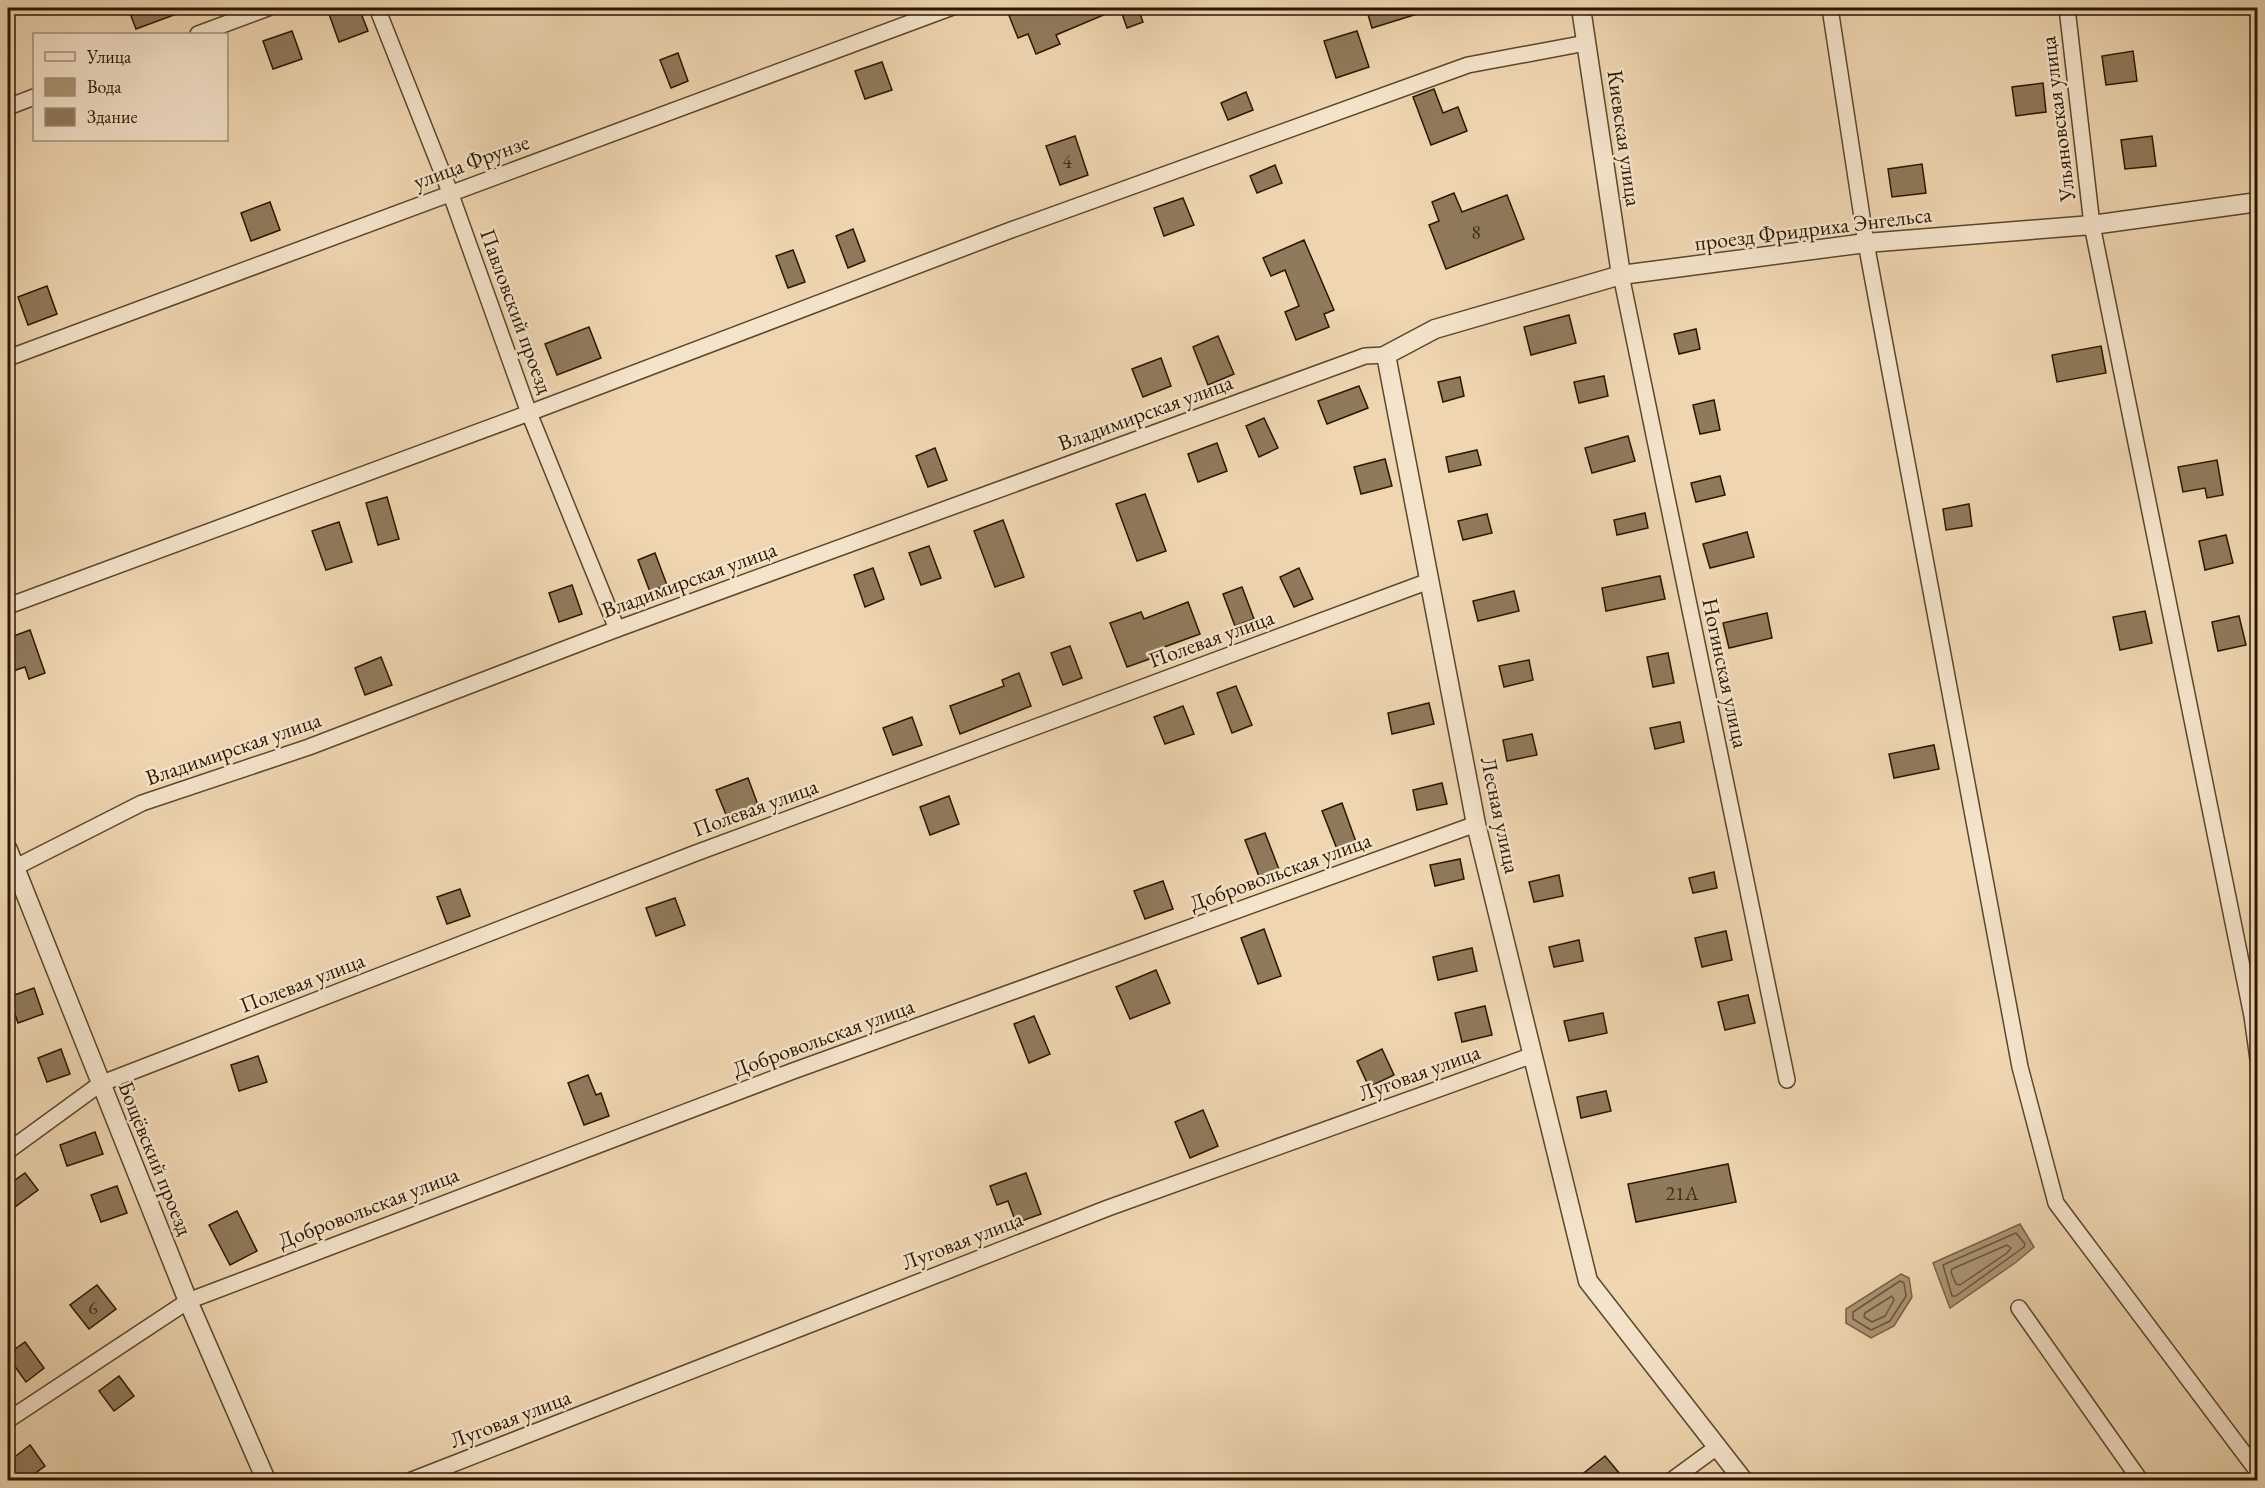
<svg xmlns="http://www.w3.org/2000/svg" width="2265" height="1488" font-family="'EB Garamond',serif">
<rect width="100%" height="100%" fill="#efd6b1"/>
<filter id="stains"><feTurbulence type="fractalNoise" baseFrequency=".00333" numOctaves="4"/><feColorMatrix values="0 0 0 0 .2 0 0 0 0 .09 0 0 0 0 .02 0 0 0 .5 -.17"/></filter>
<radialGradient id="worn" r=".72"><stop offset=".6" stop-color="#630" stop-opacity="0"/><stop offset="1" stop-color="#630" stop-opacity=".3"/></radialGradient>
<!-- water -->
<g fill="#ac9575" stroke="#786346" stroke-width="1.5">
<polygon points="2020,1224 2034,1247 2015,1263 1950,1308 1933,1263"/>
<polygon points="1901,1274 1909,1278 1912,1297 1894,1326 1871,1338 1846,1323 1846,1309"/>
</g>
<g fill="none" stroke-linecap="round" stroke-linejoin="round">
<!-- shore -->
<g stroke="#6b563a" stroke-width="1.5">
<polygon points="2016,1233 2025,1244 2024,1247 1956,1296 1952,1296 1943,1265"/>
<polygon points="2007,1245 2011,1248 2007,1253 1960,1285 1956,1284 1951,1272 1952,1269"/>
<polygon points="1900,1281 1904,1283 1906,1296 1890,1321 1871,1330 1853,1319 1853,1312"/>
<polygon points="1892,1296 1894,1300 1885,1316 1872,1322 1864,1317 1865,1313"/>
</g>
</g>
<!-- building -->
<g fill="#907a5c" stroke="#2a1700" stroke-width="1.5">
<polygon points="128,8 190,8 190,9 136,29"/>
<polygon points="347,8 359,8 368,31 339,42 329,14"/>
<polygon points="1021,8 1138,8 1143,22 1127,28 1120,8 1056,35 1060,44 1036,54 1028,34 1018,38 1008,13"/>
<polygon points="1366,8 1426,8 1427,11 1372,28"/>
<polygon points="292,31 302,59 273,69 263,41"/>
<polygon points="1357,31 1369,67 1336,78 1324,41"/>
<polygon points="2133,51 2137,81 2106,85 2102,56"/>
<polygon points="678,53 688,81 671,88 660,60"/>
<polygon points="882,62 892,90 865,99 855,71"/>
<polygon points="2043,83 2046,112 2016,116 2012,87"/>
<polygon points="1434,89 1443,113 1458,107 1467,131 1431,145 1413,97"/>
<polygon points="1246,92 1253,110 1228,120 1221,103"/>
<polygon points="1075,136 1088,175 1060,185 1046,146"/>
<polygon points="2152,136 2156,166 2125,169 2121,140"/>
<polygon points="1922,164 1926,193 1892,197 1888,169"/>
<polygon points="1275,165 1282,183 1257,193 1250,176"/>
<polygon points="1454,193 1462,212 1507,195 1524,239 1446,269 1429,225 1439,221 1432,202"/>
<polygon points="1183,198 1194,225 1164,236 1154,208"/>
<polygon points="270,202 280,230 251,241 241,213"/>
<polygon points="853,229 865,261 848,268 836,236"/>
<polygon points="1304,240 1334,310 1324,314 1329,327 1296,340 1285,312 1299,306 1285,270 1271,276 1263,258"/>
<polygon points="793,250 805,282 788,288 776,256"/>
<polygon points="47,286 57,314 28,325 18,297"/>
<polygon points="1569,315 1576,343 1531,355 1524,327"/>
<polygon points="589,327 601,358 557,375 545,344"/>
<polygon points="1696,329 1700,349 1679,354 1674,334"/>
<polygon points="1218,336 1234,374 1208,385 1193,347"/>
<polygon points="2101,346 2106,373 2057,382 2052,355"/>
<polygon points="1161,358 1171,386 1143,397 1132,369"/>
<polygon points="1604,376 1608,396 1579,403 1574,382"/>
<polygon points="1460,377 1464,396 1443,402 1438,382"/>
<polygon points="1359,386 1368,408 1327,424 1318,401"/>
<polygon points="1714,400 1720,430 1700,434 1693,405"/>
<polygon points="1264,418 1278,448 1259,457 1246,426"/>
<polygon points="1628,436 1635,461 1592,473 1585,448"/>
<polygon points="1217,443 1227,471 1198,482 1188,454"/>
<polygon points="935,448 947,480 928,487 916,456"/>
<polygon points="1477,450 1481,465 1449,472 1446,457"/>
<polygon points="1385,459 1392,486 1361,494 1354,467"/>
<polygon points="2217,460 2223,495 2207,498 2205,488 2183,492 2178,467"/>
<polygon points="1720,476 1725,495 1696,502 1691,483"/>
<polygon points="1145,494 1166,551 1137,561 1116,504"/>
<polygon points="387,497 399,539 378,545 366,503"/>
<polygon points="1969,504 1972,526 1946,530 1943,509"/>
<polygon points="1645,513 1648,528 1617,535 1614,520"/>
<polygon points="1487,514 1492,533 1463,540 1458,521"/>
<polygon points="1003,520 1024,577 995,587 974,531"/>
<polygon points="339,522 352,562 326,570 312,531"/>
<polygon points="1747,532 1754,557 1710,568 1703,544"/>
<polygon points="2226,535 2233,563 2205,570 2199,541"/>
<polygon points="929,546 941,578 921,585 909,553"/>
<polygon points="655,553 667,585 650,592 638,560"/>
<polygon points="873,568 884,599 865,607 854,575"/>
<polygon points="1299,568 1313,599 1294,607 1280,577"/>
<polygon points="1660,576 1665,599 1606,611 1602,588"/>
<polygon points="572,585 582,614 559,622 549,593"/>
<polygon points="1242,587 1254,619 1235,626 1223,594"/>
<polygon points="1514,591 1519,611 1478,621 1473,601"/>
<polygon points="1188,602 1200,634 1156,650 1158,656 1127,667 1110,623 1141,612 1144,619"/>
<polygon points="2145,611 2152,643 2120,650 2113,617"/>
<polygon points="1767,613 1772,638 1729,648 1723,623"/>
<polygon points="2239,616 2246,645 2218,651 2212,622"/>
<polygon points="30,630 45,673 29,679 25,667 10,672 8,663 8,638"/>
<polygon points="1070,646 1082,678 1063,685 1051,653"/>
<polygon points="1668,653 1674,683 1653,687 1647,657"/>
<polygon points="381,657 392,685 365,695 355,668"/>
<polygon points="1529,660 1533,680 1504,687 1499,666"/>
<polygon points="1019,673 1031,706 960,734 950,706 1004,686 1002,680"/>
<polygon points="1236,686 1252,725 1232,733 1217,693"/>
<polygon points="1429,703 1434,724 1392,734 1388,713"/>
<polygon points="1183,706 1194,734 1165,744 1154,717"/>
<polygon points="912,717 922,745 893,755 883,728"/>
<polygon points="1680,722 1684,742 1655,749 1650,728"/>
<polygon points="1532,734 1537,755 1507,761 1503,740"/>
<polygon points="1934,745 1939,769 1894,778 1889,754"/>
<polygon points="748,778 758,805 727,817 716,790"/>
<polygon points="1442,783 1447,804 1417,810 1413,790"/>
<polygon points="949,796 959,824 930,835 920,807"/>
<polygon points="1342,803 1356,842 1337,849 1322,811"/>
<polygon points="1265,833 1280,872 1260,879 1245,840"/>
<polygon points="1460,859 1464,879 1435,886 1430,865"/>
<polygon points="1714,872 1717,888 1693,893 1689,878"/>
<polygon points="1559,875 1563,896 1534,902 1529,882"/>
<polygon points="1163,881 1173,909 1145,919 1134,891"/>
<polygon points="460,889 470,916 447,924 437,897"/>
<polygon points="675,898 685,925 656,936 646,908"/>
<polygon points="1264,929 1281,976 1258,984 1241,938"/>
<polygon points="1726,931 1732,960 1702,967 1695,938"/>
<polygon points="1579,940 1583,961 1554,967 1549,947"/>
<polygon points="1472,948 1477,971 1438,980 1433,957"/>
<polygon points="1156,970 1170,1003 1130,1019 1116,987"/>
<polygon points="34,988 43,1014 18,1023 9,997"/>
<polygon points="1748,995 1755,1023 1725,1030 1718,1002"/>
<polygon points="1485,1006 1492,1035 1462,1042 1455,1013"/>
<polygon points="1603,1013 1607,1033 1569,1041 1564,1021"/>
<polygon points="1034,1016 1050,1054 1029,1063 1014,1024"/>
<polygon points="61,1049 70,1074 47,1082 38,1058"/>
<polygon points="1382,1049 1394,1075 1369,1087 1357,1061"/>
<polygon points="258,1056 267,1082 239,1091 231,1065"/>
<polygon points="588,1075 596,1095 601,1093 609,1116 584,1125 568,1083"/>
<polygon points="1606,1091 1611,1111 1581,1118 1577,1097"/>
<polygon points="1203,1110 1218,1146 1190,1158 1175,1122"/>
<polygon points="95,1132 103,1154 67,1166 60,1145"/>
<polygon points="1728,1164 1736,1202 1636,1222 1628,1184"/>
<polygon points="25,1173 38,1190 15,1207 8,1196 8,1185"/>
<polygon points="1026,1173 1041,1214 1016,1223 1008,1201 997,1205 990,1186"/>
<polygon points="117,1186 127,1213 101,1222 91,1195"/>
<polygon points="237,1211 257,1251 230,1265 209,1225"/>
<polygon points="97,1285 116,1309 89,1329 70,1305"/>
<polygon points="25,1342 44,1368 26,1382 8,1357 8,1354"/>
<polygon points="119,1376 134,1396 114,1411 99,1391"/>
<polygon points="30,1445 45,1466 26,1480 8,1480 8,1462"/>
<polygon points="1605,1456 1625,1480 1575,1480"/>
</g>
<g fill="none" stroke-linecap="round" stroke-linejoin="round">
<!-- minor casing -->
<g stroke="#5b472c" stroke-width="18">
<g id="minor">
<polyline points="377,8 450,192 529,413 617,629"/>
<polyline points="1830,8 1866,243 2020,1067 2056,1203 2258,1472"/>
<polyline points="2067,8 2092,225 2252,1016 2258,1059"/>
<polyline points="198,34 268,8"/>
<polyline points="8,107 34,97"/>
<polyline points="1621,275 1787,1080"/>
<polyline points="8,358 950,8"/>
<polyline points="8,606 529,413 1011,230 1468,65 1586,43"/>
<polyline points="8,871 142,803 309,747 617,629 1365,356 1386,355"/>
<polyline points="8,1151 100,1084 696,853 1429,581"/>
<polyline points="2019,1308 2140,1480"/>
<polyline points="8,1420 188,1301 793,1071 1476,824"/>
<polyline points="412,1480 1108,1208 1533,1055"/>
<polyline points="1672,1480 1717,1447"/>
</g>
</g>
<!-- tertiary casing -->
<g stroke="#5b472c" stroke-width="21">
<g id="tertiary">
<polyline points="1581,8 1621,275"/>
<polyline points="8,850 188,1301 266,1480"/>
<polyline points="1743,1480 1588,1281 1476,824 1386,355 1435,329 1621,275 1866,243 2092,225 2258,202"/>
</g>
</g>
<!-- minor -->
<use href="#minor" stroke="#f5e4cc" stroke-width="15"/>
<!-- tertiary -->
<use href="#tertiary" stroke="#f5e4cc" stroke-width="18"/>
</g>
<g text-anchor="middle" stroke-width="5" stroke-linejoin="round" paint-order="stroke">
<!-- number labels -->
<g font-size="20" fill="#443017">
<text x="1067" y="168">4</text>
<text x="1476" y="239">8</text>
<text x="1682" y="1200">21А</text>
<text x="93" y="1314">6</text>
</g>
<!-- street labels -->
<g font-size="22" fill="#2a1700" stroke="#f5e4cc">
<text transform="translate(2057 119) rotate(-97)" y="8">Ульяновская улица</text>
<text transform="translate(1625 138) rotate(82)" y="8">Киевская улица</text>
<text transform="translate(471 161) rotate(-20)" y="8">улица Фрунзе</text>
<text transform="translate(1813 228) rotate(-7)" y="8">проезд Фридриха Энгельса</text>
<text transform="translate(517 311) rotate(70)" y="8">Павловский проезд</text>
<text transform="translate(1145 412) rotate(-20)" y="8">Владимирская улица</text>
<text transform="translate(689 579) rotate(-20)" y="8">Владимирская улица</text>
<text transform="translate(1211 638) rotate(-20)" y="8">Полевая улица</text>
<text transform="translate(1726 673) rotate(78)" y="8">Ногинская улица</text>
<text transform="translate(233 748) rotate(-19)" y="8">Владимирская улица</text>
<text transform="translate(755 807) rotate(-20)" y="8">Полевая улица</text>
<text transform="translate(1501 815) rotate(78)" y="8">Лесная улица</text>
<text transform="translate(1280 871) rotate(-20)" y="8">Добровольская улица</text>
<text transform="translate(302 982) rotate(-21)" y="8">Полевая улица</text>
<text transform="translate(823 1037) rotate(-20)" y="8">Добровольская улица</text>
<text transform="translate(1419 1072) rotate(-20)" y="8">Луговая улица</text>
<text transform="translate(156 1158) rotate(68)" y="8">Бощёвский проезд</text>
<text transform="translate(368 1207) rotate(-21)" y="8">Добровольская улица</text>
<text transform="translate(962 1240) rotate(-21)" y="8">Луговая улица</text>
<text transform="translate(510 1418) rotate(-21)" y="8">Луговая улица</text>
</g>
</g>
<!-- margin -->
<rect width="2265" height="1488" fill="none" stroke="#efd6b1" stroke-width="30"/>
<rect x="9" y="9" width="2247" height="1470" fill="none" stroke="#2a1700" stroke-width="3"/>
<rect x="15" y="15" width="2235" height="1458" fill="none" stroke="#2a1700" stroke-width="1.5"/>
<!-- legend -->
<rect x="33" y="33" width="195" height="108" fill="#f5e4cc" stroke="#a4927a" stroke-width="1.5"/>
<rect x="45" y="52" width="30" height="9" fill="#f5e4cc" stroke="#a4927a" stroke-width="1.5"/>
<text x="87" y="63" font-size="18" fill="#2a1700">Улица</text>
<rect x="45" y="78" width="30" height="18" fill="#ac9575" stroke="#a4927a" stroke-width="1.5"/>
<text x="87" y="93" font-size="18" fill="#2a1700">Вода</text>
<rect x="45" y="108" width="30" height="18" fill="#907a5c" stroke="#a4927a" stroke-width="1.5"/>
<text x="87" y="123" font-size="18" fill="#2a1700">Здание</text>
<rect width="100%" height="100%" filter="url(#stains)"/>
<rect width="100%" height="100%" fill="url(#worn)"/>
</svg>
